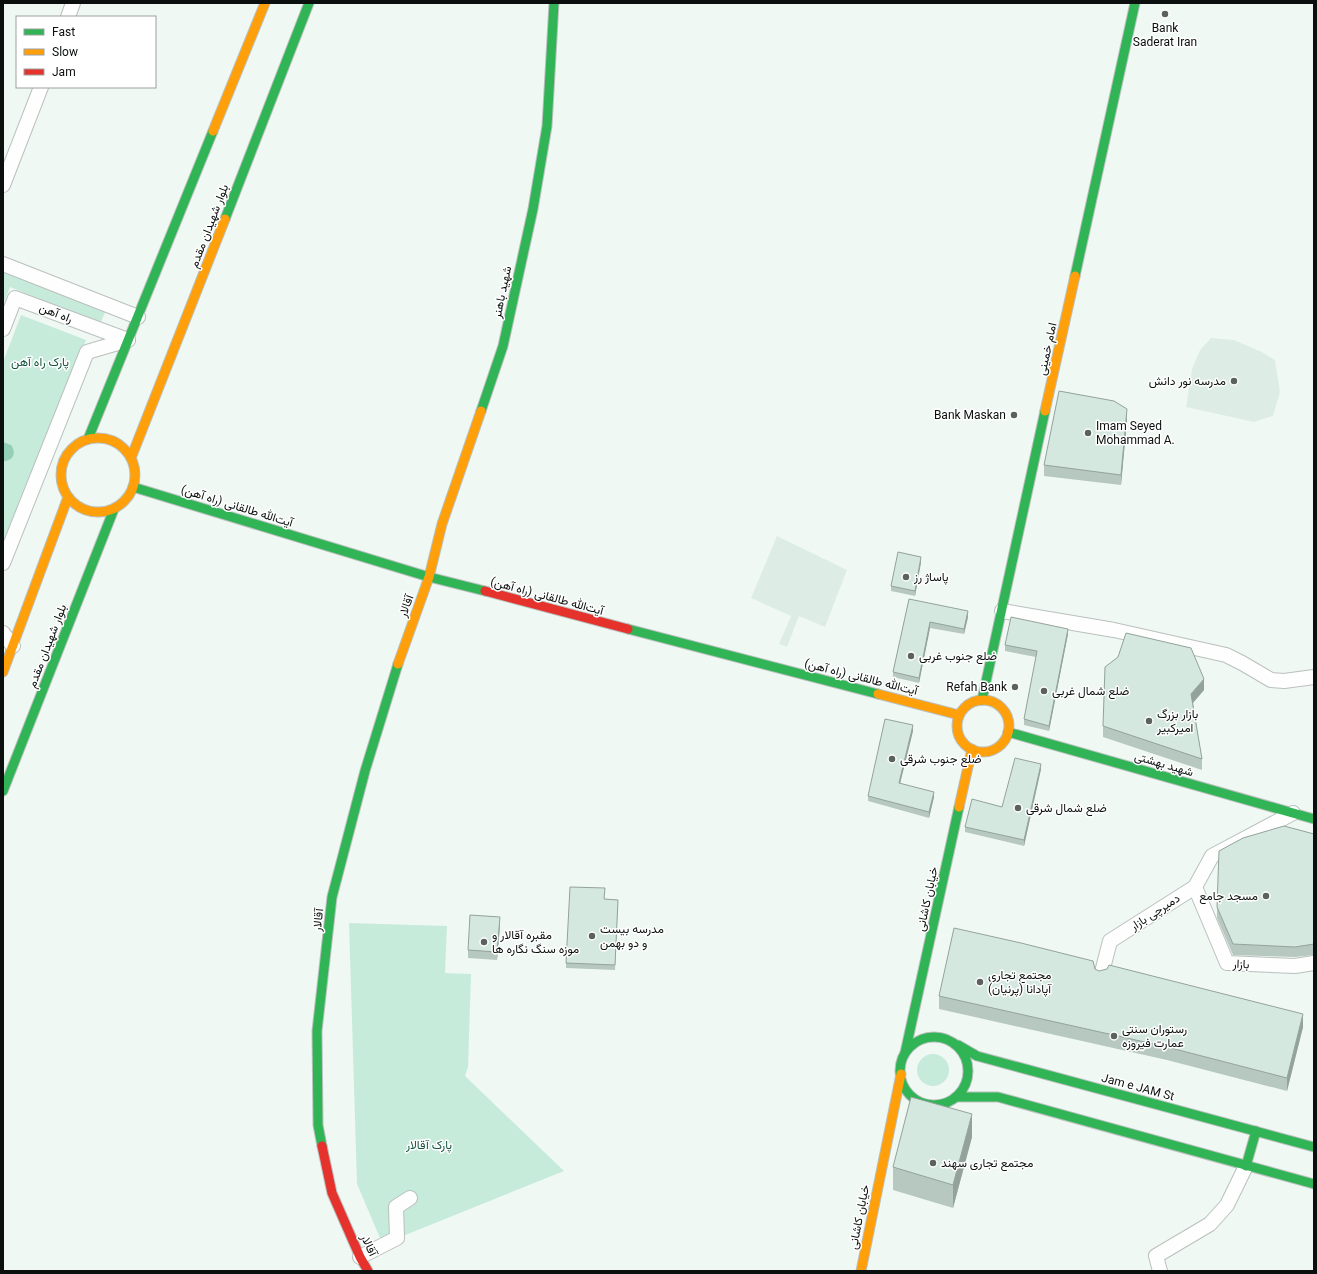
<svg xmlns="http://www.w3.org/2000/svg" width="1317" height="1274" font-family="Roboto,Vazirmatn,sans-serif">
<rect width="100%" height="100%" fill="#f0f8f4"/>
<!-- built -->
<g fill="#ddede5">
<polygon points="1211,338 1234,340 1262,352 1275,360 1280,392 1273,416 1254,422 1186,407 1192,369 1200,350"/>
<polygon points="777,536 847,570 825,627 799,616 787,647 779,644 791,616 751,598"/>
</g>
<!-- green -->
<g fill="#c7ebdb">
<polygon points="3,269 106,310 100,324 10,287 3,305"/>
<polygon points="21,315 86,340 3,554 3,362"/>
<polygon points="349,923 447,926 445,973 471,974 468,1067 465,1076 564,1171 398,1238 386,1252 357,1184"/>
<circle cx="933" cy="1070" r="16"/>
</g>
<!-- water -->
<path fill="#93cfb6" d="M3,442L11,445C17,453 13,461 3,461Z"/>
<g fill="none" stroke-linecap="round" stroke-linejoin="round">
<!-- street casing -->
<g stroke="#bac0be" stroke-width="16">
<g id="street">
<polyline points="68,17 73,3"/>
<polyline points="3,185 41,87"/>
<polyline points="3,264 138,317"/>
<polyline points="3,329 15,298 128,340"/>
<polyline points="3,563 87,352 128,340"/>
<polyline points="1002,611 1114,630 1226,655 1242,663 1271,680 1284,681 1314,677"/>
<polyline points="3,633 13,646"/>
<polyline points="1195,887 1227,963 1295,966 1314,963"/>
<polyline points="1101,976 1110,941 1195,887 1212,856 1293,813"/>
<polyline points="360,1257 397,1238 396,1207 410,1198"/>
<polyline points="1160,1271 1156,1256 1210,1224 1227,1205 1246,1166"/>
</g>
</g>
<!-- fast casing -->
<g stroke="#bac0be" stroke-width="11">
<g id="fast">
<polyline points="225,219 309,3"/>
<polyline points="1075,276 1135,3"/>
<polyline points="481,411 503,346 533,209 547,126 554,3"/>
<polyline points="88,439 213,131"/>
<polyline points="133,487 429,577 485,591"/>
<polyline points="628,629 878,694"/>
<polyline points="982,700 1045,411"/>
<polyline points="1008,732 1314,819"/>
<polyline points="3,791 114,509"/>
<circle cx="934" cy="1071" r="34"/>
<polyline points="958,1045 977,1056 1314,1147"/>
<polyline points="905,1053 959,807"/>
<polyline points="956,1097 998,1097 1314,1184"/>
<polyline points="322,1146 318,1125 317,1031 332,897 365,771 398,664"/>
<polyline points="1246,1166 1256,1131"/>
</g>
</g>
<!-- slow casing -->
<g stroke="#bac0be" stroke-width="11">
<g id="slow">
<polyline points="213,131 265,3"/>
<polyline points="1045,411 1075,276"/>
<circle cx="98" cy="475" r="37"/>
<polyline points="131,458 225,219"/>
<polyline points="398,664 429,577 442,524 481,411"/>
<polyline points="3,672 68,497"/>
<polyline points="878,694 959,715"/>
<circle cx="983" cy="726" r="26"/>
<polyline points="959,807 972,749"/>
<polyline points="861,1271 901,1074"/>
</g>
</g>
<!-- jam casing -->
<g stroke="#bac0be" stroke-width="11">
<g id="jam">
<polyline points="485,591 628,629"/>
<polyline points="322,1146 332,1193 360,1257 368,1271"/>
</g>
</g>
<!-- street -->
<use href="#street" stroke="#fdfefd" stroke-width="14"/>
<!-- fast -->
<use href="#fast" stroke="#30b455" stroke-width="9"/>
<!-- slow -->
<use href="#slow" stroke="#ff9f0a" stroke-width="9"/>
<!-- jam -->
<use href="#jam" stroke="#e5322d" stroke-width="9"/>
</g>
<!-- wall -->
<g fill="#b6c8c0">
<polygon points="1127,420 1121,485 1044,476 1044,465"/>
<polygon points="921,562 915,596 891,591 891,586"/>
<polygon points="909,599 968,617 964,634 930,628 919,683 893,677 893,672"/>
<polygon points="1068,634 1049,731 1024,725 1024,719 1036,657 1005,651 1005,645"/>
<polygon points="1118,657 1204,690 1193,703 1202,759 1202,770 1103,737 1103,726"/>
<polygon points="913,731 900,783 934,797 929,818 868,801 868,796"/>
<polygon points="1041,769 1024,846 965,832 965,827 1002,807"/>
<polygon points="1314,834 1314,955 1295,957 1233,955 1217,918 1217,907"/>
<polygon points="605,899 618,900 615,970 566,968 566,963"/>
<polygon points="500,925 497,960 468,958 468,950"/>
<polygon points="1095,969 1099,971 1303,1027 1287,1091 1167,1060 939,1009 939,996"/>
<polygon points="972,1137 953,1208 893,1190 893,1167"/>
</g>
<!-- shaded-wall -->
<g fill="#94a29c">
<polygon points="1127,409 1127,420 1121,485 1121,475"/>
<polygon points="921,557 921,562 915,596 915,591"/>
<polygon points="968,611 968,617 964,634 964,629"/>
<polygon points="930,622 930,628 919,683 919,678"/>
<polygon points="1068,629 1068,634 1049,731 1049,726"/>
<polygon points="1204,679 1204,690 1191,705 1191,694"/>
<polygon points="913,725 913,731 899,788 899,783"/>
<polygon points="1041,764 1041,769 1024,846 1024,840"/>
<polygon points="934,792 934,797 929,818 929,812"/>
<polygon points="500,917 500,925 497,960 497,952"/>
<polygon points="1303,1014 1303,1027 1287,1091 1287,1078"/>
<polygon points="972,1114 972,1137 953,1208 953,1185"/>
</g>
<!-- building -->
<g fill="#d4e8df" stroke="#94a29c">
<polygon points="1059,391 1114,401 1127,409 1121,475 1044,465"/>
<polygon points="898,552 921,557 915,591 891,586"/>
<polygon points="909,599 968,611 964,629 930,622 919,678 893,672"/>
<polygon points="1011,617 1068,629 1049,726 1024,719 1037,651 1005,645"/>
<polygon points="1126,633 1191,648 1204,679 1191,694 1202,759 1103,726 1105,667 1118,657"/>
<polygon points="885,719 913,725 899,783 934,792 929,812 868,796"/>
<polygon points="1015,758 1041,764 1024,840 965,827 972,799 1002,807"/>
<polygon points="1284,826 1314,834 1314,944 1295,947 1233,944 1217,907 1219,851 1243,838"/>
<polygon points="570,887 605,888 604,899 618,900 615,965 566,963"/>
<polygon points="470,915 500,917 497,952 468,950"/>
<polygon points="954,928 1021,943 1093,961 1095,969 1099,971 1107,969 1109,965 1303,1014 1287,1078 1167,1047 939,996"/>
<polygon points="911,1097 972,1114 953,1185 893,1167"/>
</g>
<!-- markers -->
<g fill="#5b615e" stroke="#fff" stroke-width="1.5">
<circle cx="1165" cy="14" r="4"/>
<circle cx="1234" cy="381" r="4"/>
<circle cx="1014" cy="415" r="4"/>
<circle cx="1088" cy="433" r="4"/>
<circle cx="906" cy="577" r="4"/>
<circle cx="911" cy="656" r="4"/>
<circle cx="1015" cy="687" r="4"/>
<circle cx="1044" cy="691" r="4"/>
<circle cx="1149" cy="721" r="4"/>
<circle cx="892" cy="759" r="4"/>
<circle cx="1018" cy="808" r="4"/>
<circle cx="1266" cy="896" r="4"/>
<circle cx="592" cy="936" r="4"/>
<circle cx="484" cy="942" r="4"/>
<circle cx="980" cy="982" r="4"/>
<circle cx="1114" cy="1036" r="4"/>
<circle cx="933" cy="1163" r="4"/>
</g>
<g text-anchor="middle" stroke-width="3" stroke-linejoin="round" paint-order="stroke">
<!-- poi labels -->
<g font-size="12" fill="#0b100e" stroke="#fff" text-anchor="start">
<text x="1165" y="32" text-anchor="middle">Bank<tspan x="1165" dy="14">Saderat Iran</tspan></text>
<text x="1226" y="385" text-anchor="end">مدرسه نور دانش</text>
<text x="1006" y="419" text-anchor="end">Bank Maskan</text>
<text x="1096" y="430">Imam Seyed<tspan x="1096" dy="14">Mohammad A.</tspan></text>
<text x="914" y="581">پاساژ رز</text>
<text x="919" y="660">ضلع جنوب غربی</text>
<text x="1007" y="691" text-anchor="end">Refah Bank</text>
<text x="1052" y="695">ضلع شمال غربی</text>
<text x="1157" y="718">بازار بزرگ<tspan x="1157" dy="14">امیرکبیر</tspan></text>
<text x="900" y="763">ضلع جنوب شرقی</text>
<text x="1026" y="812">ضلع شمال شرقی</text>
<text x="1258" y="900" text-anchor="end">مسجد جامع</text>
<text x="600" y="933">مدرسه بیست<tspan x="600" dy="14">و دو بهمن</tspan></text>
<text x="492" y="939">مقبره آقالار و<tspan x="492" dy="14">موزه سنگ نگاره ها</tspan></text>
<text x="988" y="979">مجتمع تجاری<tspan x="988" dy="14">آپادانا (پرنیان)</tspan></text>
<text x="1122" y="1033">رستوران سنتی<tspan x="1122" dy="14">عمارت فیروزه</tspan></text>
<text x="941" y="1167">مجتمع تجاری سهند</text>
</g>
<!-- street labels -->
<g font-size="12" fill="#0b100e" stroke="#fff">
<text transform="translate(209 226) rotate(-69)" y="4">بلوار شهیدان مقدم</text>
<text transform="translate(502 292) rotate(-78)" y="4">شهید باهنر</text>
<text transform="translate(56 313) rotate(21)" y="4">راه آهن</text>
<text transform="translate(1047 349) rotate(-78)" y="4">امام خمینی</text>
<text transform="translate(237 506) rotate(17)" y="4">(راه آهن) آیت‌الله طالقانی</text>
<text transform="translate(547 596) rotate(15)" y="4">(راه آهن) آیت‌الله طالقانی</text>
<text transform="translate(406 606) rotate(-70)" y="4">آقالار</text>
<text transform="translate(47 646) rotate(-69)" y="4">بلوار شهیدان مقدم</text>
<text transform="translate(861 677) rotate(14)" y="4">(راه آهن) آیت‌الله طالقانی</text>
<text transform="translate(1164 764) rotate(16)" y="4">شهید بهشتی</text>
<text transform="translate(927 899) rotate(-78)" y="4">خیابان کاشانی</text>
<text transform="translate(1155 912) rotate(-33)" y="4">دمیرچی بازار</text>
<text transform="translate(318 920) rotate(-84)" y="4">آقالار</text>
<text transform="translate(1241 964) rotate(2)" y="4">بازار</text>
<text transform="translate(1138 1087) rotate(15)" y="4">Jam e JAM St</text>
<text transform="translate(859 1217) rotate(-79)" y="4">خیابان کاشانی</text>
<text transform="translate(369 1245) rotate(65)" y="4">آقالار</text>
</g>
<!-- park labels -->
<g font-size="12" fill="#12543d" stroke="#fff">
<text x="40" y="366">پارک راه آهن</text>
<text x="429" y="1149">پارک آقالار</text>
</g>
</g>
<!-- border -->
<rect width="1317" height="1274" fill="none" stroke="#0b100e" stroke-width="8"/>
<!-- legend -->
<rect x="16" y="16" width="140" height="72" fill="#ffffff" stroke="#9d9f9f"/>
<rect x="24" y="29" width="20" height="6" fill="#30b455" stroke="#9d9f9f"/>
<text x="52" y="36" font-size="12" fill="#0b100e">Fast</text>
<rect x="24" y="49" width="20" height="6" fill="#ff9f0a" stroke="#9d9f9f"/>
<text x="52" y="56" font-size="12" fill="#0b100e">Slow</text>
<rect x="24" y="69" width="20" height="6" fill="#e5322d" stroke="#9d9f9f"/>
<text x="52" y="76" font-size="12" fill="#0b100e">Jam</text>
</svg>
